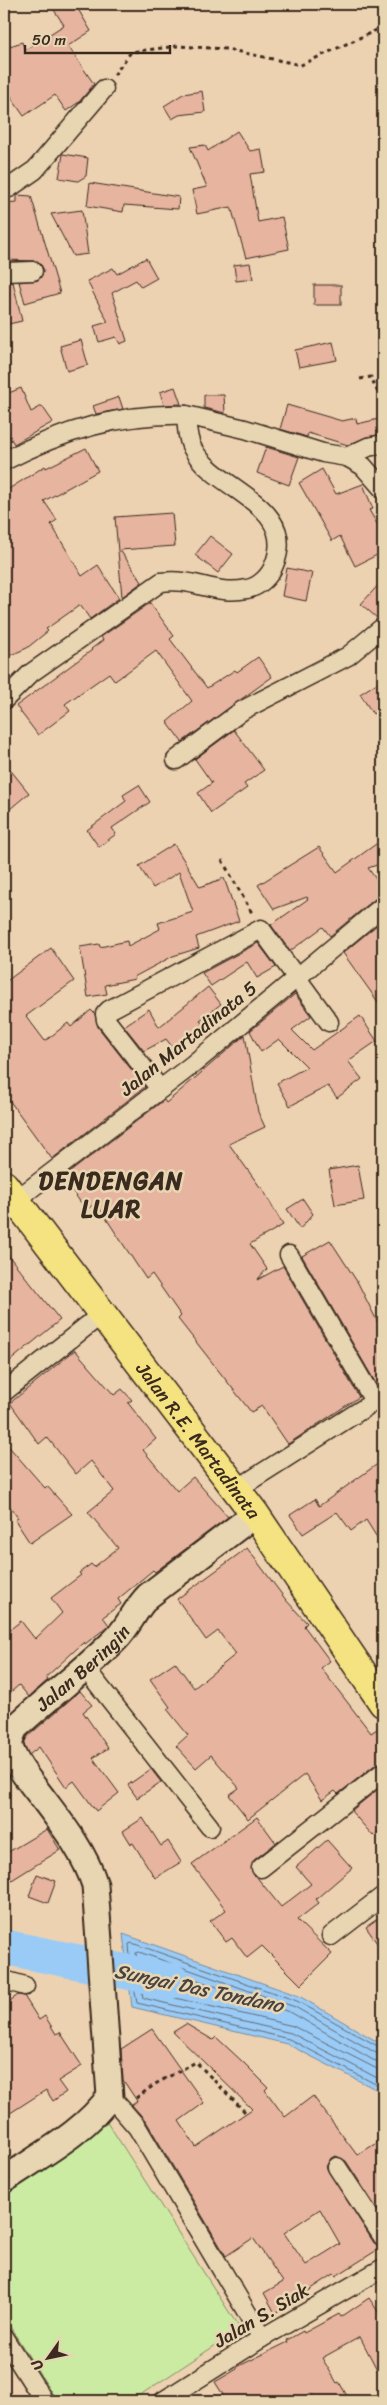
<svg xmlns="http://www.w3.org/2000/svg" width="387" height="2405" font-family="Sriracha,sans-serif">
<rect width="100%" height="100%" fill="#edd2b2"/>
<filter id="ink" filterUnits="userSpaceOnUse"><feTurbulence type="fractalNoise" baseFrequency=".02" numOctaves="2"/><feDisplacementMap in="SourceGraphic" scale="10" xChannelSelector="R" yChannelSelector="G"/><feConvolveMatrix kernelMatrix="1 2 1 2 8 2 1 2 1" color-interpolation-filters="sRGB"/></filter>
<g filter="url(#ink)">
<!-- green -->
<polygon fill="#cbeba3" stroke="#838a60" points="106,2120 240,2329 131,2401 57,2401 4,2317 4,2187"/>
<!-- water -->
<polygon fill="#9acbf6" stroke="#748ba0" points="123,1934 299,1996 383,2045 383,2093 287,2044 132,2007"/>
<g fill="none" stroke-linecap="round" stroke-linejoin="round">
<!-- shore -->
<g stroke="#616a74" stroke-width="1">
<polyline points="383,2049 297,2001 132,1943 129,1944 131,1972 137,2003 289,2039 383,2088"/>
<polyline points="383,2055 376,2053 295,2007 139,1952 136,1953 143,1998 291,2033 383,2081"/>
<polyline points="383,2063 373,2060 292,2013 148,1963 145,1964 150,1992 293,2026 383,2072"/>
</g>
<!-- river -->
<polyline stroke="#9acbf6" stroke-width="35" points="4,1947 172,1981"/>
</g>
<!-- building -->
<g fill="#e7b4a0" stroke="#3b2a1e" fill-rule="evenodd">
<polygon points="50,4 75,4 91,31 68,46 94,84 79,102 66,111 55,95 24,116 12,99 4,74 4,48 22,42 25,50 64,25"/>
<polygon points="202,91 205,112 179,115 172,119 164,106 183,94"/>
<polygon points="237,131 250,151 261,149 265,172 250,174 258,222 282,217 289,249 246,258 231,207 197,214 192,190 207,187 190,147 205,145 208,151"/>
<polygon points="63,154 88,158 86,176 78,181 59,178"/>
<polygon points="90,183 179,197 178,209 124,205 123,212 87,206"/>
<polygon points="17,195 31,196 60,293 25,303 19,282 38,280 44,270 38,261 4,260 4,203 17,202"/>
<polygon points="82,210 88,254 73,256 51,214"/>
<polygon points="146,258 157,278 141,287 136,280 112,293 127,341 120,344 116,337 99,342 94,326 108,322 87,281 113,268 117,274"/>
<polygon points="250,263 253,279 236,281 234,265"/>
<polygon points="13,282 22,321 4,325 4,283"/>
<rect x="314" y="285" width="27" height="20"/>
<polygon points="81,340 88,365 67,371 60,346"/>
<polygon points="333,342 337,360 299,367 295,350"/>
<polygon points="175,387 181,404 164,405 160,392"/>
<polygon points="21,388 31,412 42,406 53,422 14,444 4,427 4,395"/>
<polygon points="204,395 224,395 225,413 204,408"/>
<polygon points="119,397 123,409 96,414 93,406"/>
<polygon points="287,405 342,421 356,418 357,424 383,418 383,434 366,437 348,445 308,433 307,437 280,429"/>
<polygon points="266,447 299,457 289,485 257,473"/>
<polygon points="86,448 98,471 44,501 57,520 51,524 82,576 98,565 119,598 90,619 80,605 46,629 48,631 27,648 4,658 4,492 45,466 46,468"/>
<polygon points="322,469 336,494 363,484 373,509 369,510 383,534 383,552 355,566 340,536 332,541 299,483"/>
<polygon points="172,513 175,546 120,550 142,582 122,597 115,517"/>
<polygon points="210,536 233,554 218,573 195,555"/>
<polygon points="287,568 312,573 306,601 282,596"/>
<polygon points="383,580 383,617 377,618 361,604"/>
<polygon points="150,603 174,636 170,639 207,688 235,670 237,672 258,657 272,677 182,742 167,722 192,701 156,651 115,681 109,673 65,704 70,711 38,735 16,706 92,650 91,649 103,640 101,637"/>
<polygon points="383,679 383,708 373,714 360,694"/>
<polygon points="234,730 264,770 244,784 247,788 211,813 198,793 212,783 195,759"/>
<polygon points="4,762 29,793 4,814"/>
<polygon points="139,785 150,802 112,828 116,834 99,847 87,830 126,801 123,795"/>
<polygon points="383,839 383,863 368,868 383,889 383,896 376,898 330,936 323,927 290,951 271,925 308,899 307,897 274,909 258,885 319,847 337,872"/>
<polygon points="174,844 200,887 224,878 239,921 196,937 199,948 173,956 134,977 135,979 105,985 107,994 88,997 80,947 99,944 100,947 127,941 128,946 160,929 158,923 193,912 179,872 153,888 139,866"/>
<polygon points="383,920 383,1009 343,953"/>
<polygon points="258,943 276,967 257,978 247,962 211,986 202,973"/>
<polygon points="51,948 74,981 26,1016 45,1041 68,1023 71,1027 91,1010 95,1014 98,1027 145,1087 52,1159 4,1093 4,983"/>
<polygon points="208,987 221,1004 200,1020 203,1025 173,1048 166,1039 144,1051 124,1026 149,1009 159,1027"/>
<polygon points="295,994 311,1016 292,1030 312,1050 360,1016 377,1041 348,1061 362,1079 337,1098 328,1086 290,1106 277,1083 307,1067 279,1039 261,1052 250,1031"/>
<polygon points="245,1035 258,1112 265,1127 229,1144 260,1187 261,1186 283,1225 250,1244 267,1269 257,1280 283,1266 359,1397 288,1444 262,1406 251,1412 178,1319 181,1316 152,1274 146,1279 96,1203 86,1210 64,1179 65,1176 164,1100 166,1103"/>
<polygon points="358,1165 364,1200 335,1205 329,1170"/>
<polygon points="303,1199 313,1214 300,1229 287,1209"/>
<polygon points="330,1240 358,1283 383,1333 383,1385 378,1387 302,1256"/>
<polygon points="4,1250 60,1320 4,1366"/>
<polygon points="75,1350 114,1395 122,1389 132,1400 128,1403 156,1439 143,1450 177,1491 193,1477 228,1517 155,1572 153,1570 118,1599 121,1604 103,1617 109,1625 107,1627 85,1644 84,1642 46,1677 48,1680 29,1697 19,1685 4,1698 4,1634 21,1621 35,1639 62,1613 51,1598 81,1575 79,1573 91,1564 94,1567 118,1548 88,1512 114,1491 91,1461 76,1474 47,1437 39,1444 10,1403"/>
<polygon points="4,1441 45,1488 47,1486 72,1514 30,1543 15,1520 18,1518 4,1498"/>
<polygon points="383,1460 383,1483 375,1490 383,1502 383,1547 366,1520 351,1531 337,1512 303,1534 290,1515 315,1499 319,1506"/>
<polygon points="247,1548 286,1600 307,1623 304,1626 330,1661 321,1668 371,1733 377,1729 383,1740 383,1762 376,1764 338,1794 335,1791 322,1800 305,1774 248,1819 229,1795 239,1788 211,1755 196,1768 176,1746 188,1735 167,1709 170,1707 150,1679 175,1662 194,1688 236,1654 218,1631 206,1640 177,1599"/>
<polygon points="80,1691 92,1705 83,1712 108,1748 93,1758 119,1793 96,1811 74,1781 66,1787 39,1747 29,1755 24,1744 27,1737"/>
<polygon points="151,1769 161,1782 137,1798 128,1785"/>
<polygon points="383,1785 383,1828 373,1836 351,1811"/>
<polygon points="257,1817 276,1843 254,1860 251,1870 281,1907 311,1884 296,1867 327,1840 352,1868 316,1899 319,1903 297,1920 332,1954 301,1985 262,1946 247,1958 232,1938 226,1942 210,1921 226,1910 192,1864"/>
<polygon points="143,1818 161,1846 168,1841 181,1862 155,1878 133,1843 131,1844 123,1831"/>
<polygon points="47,1829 60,1850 7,1883 5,1854"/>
<polygon points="37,1874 56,1881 48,1903 29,1896"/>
<polygon points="383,1915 383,1952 366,1927"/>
<polygon points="18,1995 24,1996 39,2020 45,2016 56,2034 60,2032 82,2066 58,2081 66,2092 53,2101 46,2090 4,2117 4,2005"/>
<path d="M186,2024L213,2040L216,2037L245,2064L268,2087L265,2090L285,2117L313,2096L357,2155L383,2139V2218L346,2161L336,2156L331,2158L326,2167L374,2243L382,2247L336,2276L334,2274L275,2313L264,2293L283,2282L253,2238L226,2256L146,2121L132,2105L137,2101L123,2080L121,2049L152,2029L204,2103L179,2121L196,2147L252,2109L173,2032ZM320,2209L340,2244L306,2265L284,2233Z"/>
<polygon points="369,2298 383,2319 383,2381 360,2337 322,2358 337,2383 339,2382 350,2401 316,2401 311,2393 298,2401 227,2401 215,2382 237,2369 237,2367 288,2342 287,2340 303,2331 304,2333 339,2314 341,2317"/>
</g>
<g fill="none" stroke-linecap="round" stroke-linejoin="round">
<!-- street casing -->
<g stroke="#3b2a1e" stroke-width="21">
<g id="street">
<polyline points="4,189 9,188 35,170 104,89"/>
<polyline points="4,272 33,271"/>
<polyline points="347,457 368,447 383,444"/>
<path d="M4,461C62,431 120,413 186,415"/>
<path d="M4,700L31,673L161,582C194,577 215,596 247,589C259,587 270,576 274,565C299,506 218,491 194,451C187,441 187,427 186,415L245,429L323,453L347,457L363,466L383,489"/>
<polyline points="176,760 243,710 348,656 383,627"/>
<polyline points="160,1089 106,1020 105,1014 109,1010 261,929 329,1022"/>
<polyline points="16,1200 192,1065 383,906"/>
<polyline points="289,1255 374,1401"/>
<polyline points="4,1392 103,1313"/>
<polyline points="237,1489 383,1396"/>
<polyline points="86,1669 210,1827"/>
<polyline points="261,1868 383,1772"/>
<polyline points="331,1936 383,1896"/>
<polyline points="4,1980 25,1986"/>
<polyline points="110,2096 137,2127 262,2338"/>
<polyline points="337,2167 383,2237"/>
<polyline points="4,2338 44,2401"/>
<polyline points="163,2401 262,2338 383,2268"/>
</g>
</g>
<!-- secondary casing -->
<g stroke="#3b2a1e" stroke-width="29">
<g id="secondary">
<path id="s1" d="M4,2180C40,2155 84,2133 110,2096L95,1885C84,1851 62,1824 41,1796C30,1782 17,1766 11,1750C8,1742 12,1735 15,1728C48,1697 84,1671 116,1639C129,1626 135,1609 148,1596L255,1514"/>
</g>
</g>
<!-- highway casing -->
<g stroke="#3b2a1e" stroke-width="31">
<g id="highway">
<path id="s2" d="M4,1185L255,1514L383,1703"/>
</g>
</g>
<!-- path -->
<g stroke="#3b2a1e" stroke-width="3" stroke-dasharray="4 4" stroke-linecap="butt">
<polyline points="114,75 131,52 177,46 226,49 301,65 383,27"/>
<polyline points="360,379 371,377 383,404"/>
<polyline points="222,860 252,913"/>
<polyline points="136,2098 157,2083 196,2062 246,2113"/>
</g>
<!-- street -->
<use href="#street" stroke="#e8d5b2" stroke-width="18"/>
<!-- secondary -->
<use href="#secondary" stroke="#e8d5b2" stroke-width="25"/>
<!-- highway -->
<use href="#highway" stroke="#f5e382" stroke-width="28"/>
</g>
</g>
<g text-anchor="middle" stroke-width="5" stroke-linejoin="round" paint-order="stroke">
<!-- street labels -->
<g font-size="19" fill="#3b2a1e" stroke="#e8d5b2">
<text transform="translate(188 1038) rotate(-39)" y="7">Jalan Martadinata 5</text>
<text dy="7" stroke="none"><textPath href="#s2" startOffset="321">Jalan R.E. Martadinata</textPath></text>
<text dy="7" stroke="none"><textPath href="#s1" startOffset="621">Jalan Beringin</textPath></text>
<text transform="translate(261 2315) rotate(-31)" y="7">Jalan S. Siak</text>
</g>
<!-- water labels -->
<g font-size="20" font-style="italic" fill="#49423e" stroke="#e8d5b2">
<text transform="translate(199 1988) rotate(12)" y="7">Sungai Das Tondano</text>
</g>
<!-- district labels -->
<g font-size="24" font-weight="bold" letter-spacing="1" fill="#3b2a1e" stroke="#e8d5b2">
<text x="111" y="1189">DENDENGAN<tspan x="111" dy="28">LUAR</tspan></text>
</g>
</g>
<!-- margin -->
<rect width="387" height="2405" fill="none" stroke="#e8d5b2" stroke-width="20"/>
<rect x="10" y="10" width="367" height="2385" fill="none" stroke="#3b2a1e" stroke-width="2" filter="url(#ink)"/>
<!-- north arrow -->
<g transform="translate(48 2358) rotate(237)" stroke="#e8d5b2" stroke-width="4" paint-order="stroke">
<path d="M0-4L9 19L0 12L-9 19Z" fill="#3b2a1e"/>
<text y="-8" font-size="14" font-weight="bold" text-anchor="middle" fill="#3b2a1e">U</text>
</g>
<!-- scale -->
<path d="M25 45v8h145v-8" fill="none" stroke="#3b2a1e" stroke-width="2.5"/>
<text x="32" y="45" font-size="15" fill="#3b2a1e" stroke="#e8d5b2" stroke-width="4" paint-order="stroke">50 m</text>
</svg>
